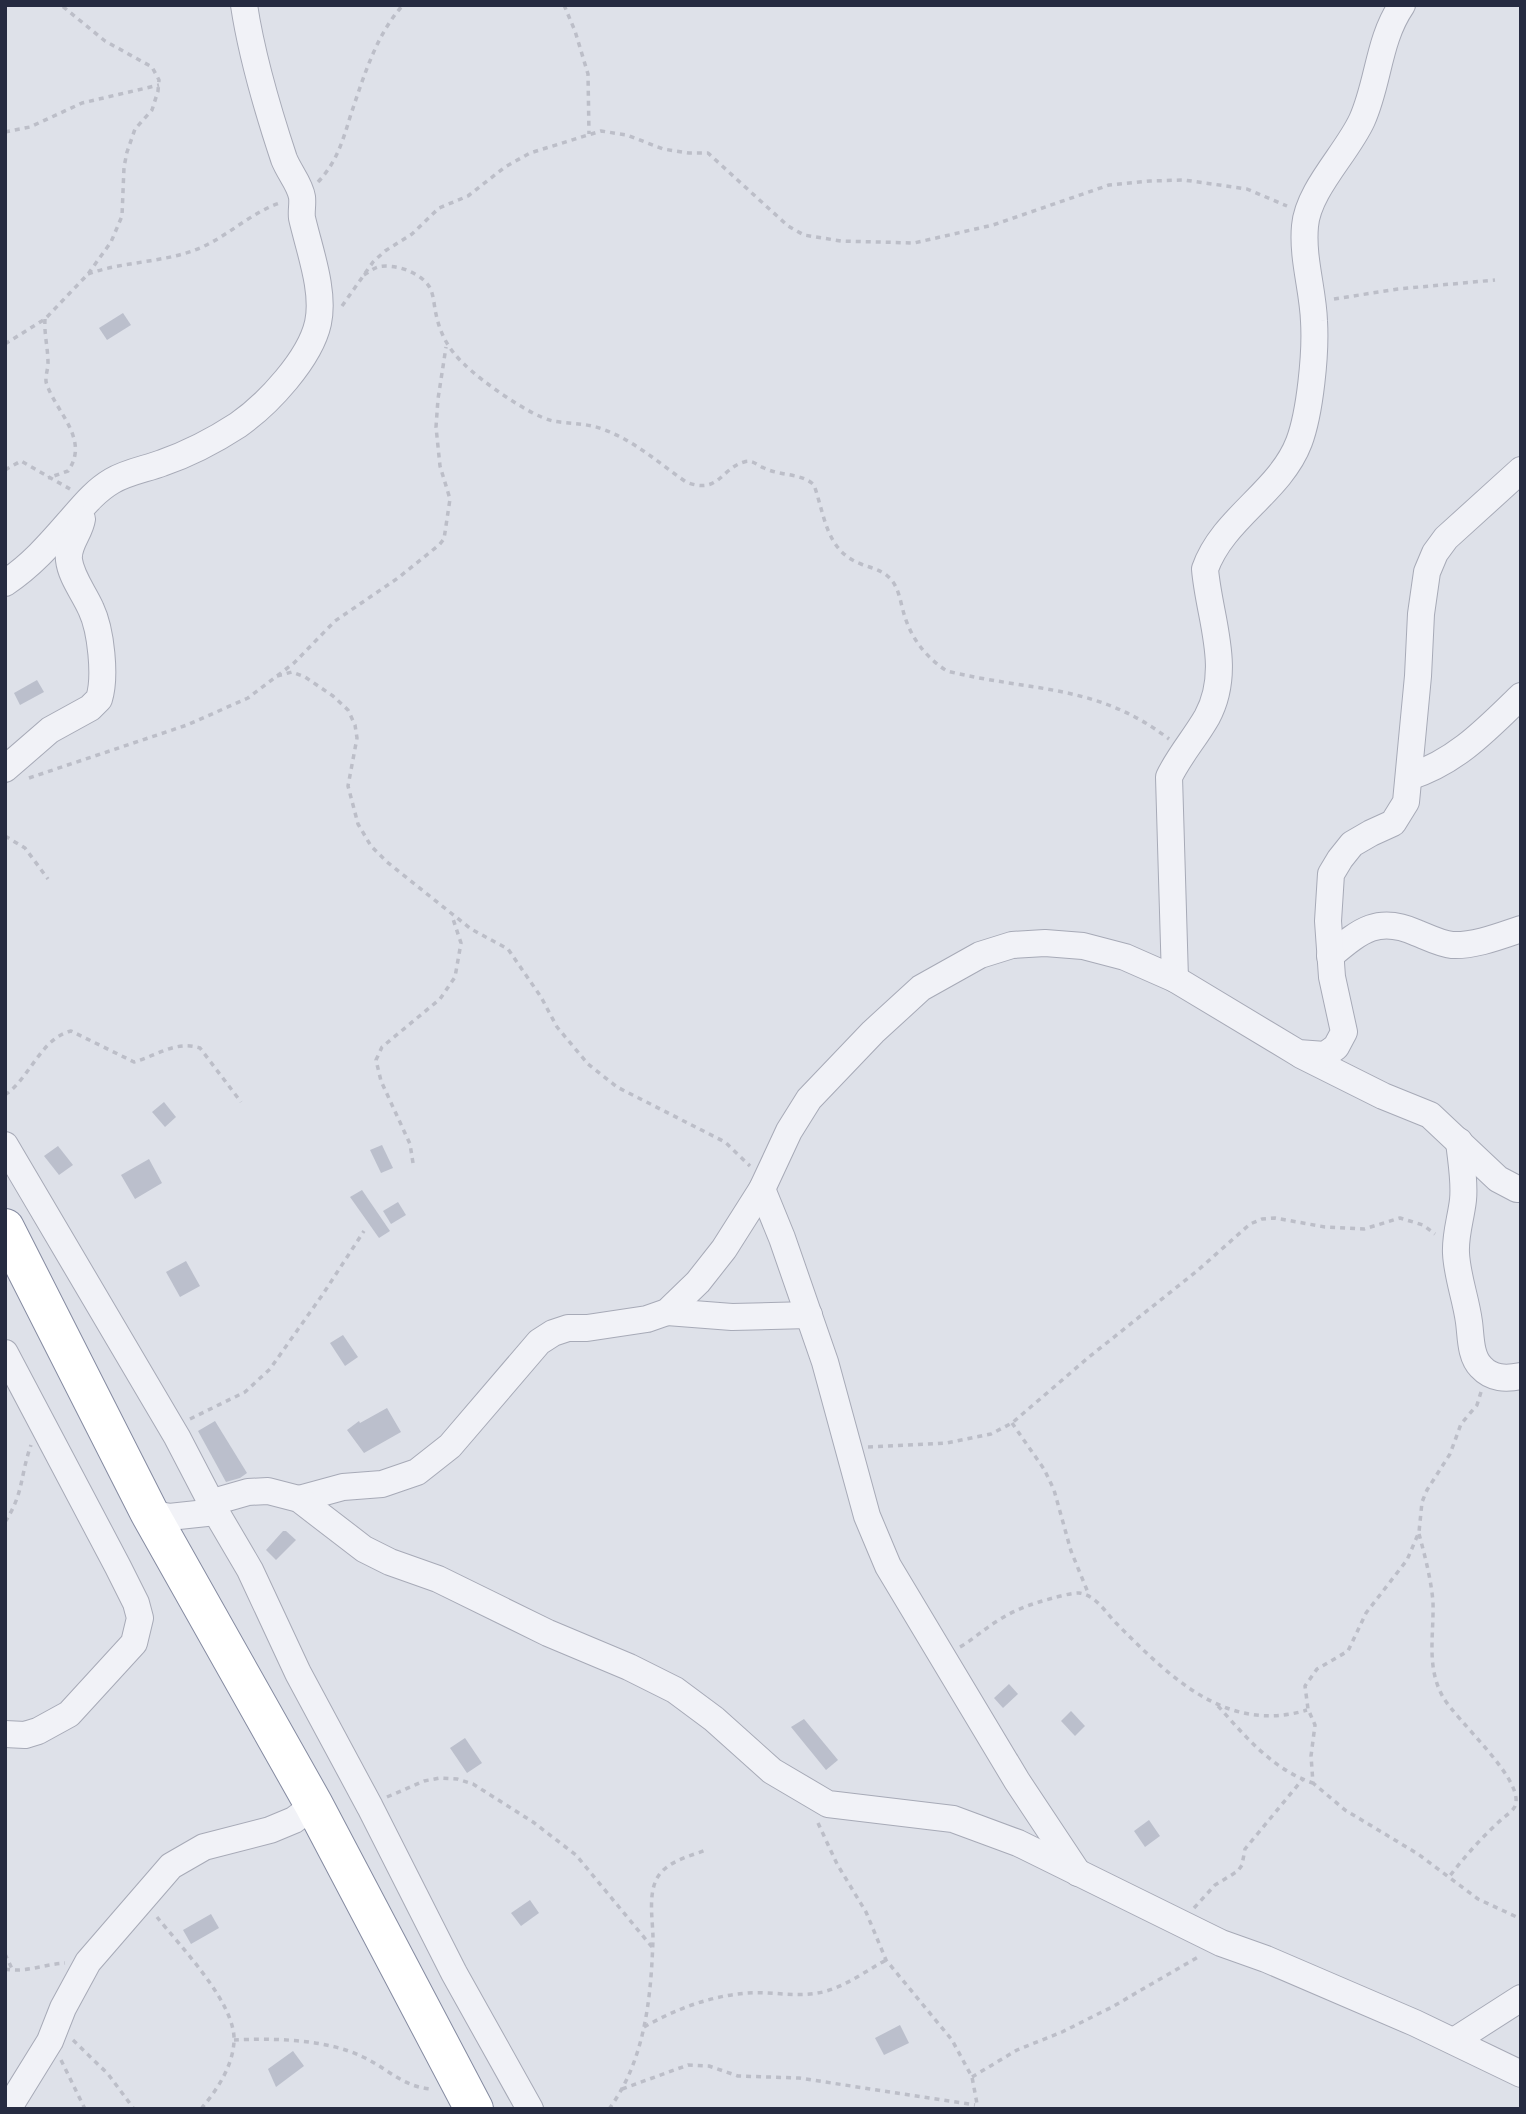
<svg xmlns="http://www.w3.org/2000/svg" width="1526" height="2114" font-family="Karla,sans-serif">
<rect width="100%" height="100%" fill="#dee1e9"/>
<!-- building -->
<g fill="#bbbfcc">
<polygon points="123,313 131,325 107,340 99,328"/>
<polygon points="37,680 44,692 20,705 14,693"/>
<polygon points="164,1102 176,1117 165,1127 152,1112"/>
<polygon points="382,1145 393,1168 381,1173 370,1150"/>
<polygon points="58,1146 73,1165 59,1175 44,1156"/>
<polygon points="149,1159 162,1183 135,1199 121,1175"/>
<polygon points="362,1190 390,1231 379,1238 350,1197"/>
<polygon points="398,1202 406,1215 391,1224 383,1211"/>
<polygon points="186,1261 200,1286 180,1297 166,1272"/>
<polygon points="343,1335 358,1357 345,1366 330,1343"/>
<polygon points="387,1408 401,1432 364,1453 347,1430 359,1421 360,1423"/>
<polygon points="215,1421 247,1473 240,1478 226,1482 198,1431"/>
<polygon points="283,1531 286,1531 296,1540 276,1560 266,1550"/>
<polygon points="1009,1684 1018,1694 1003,1708 994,1698"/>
<polygon points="1071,1711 1085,1726 1075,1736 1061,1721"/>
<polygon points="804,1719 838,1760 826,1770 791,1727"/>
<polygon points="465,1738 482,1763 467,1773 450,1748"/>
<polygon points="1149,1820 1160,1836 1145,1847 1134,1831"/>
<polygon points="530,1900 539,1913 521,1926 511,1913"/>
<polygon points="211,1914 219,1928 191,1944 183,1930"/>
<polygon points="900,2025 909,2043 884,2055 875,2038"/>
<polygon points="293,2051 304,2066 276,2087 268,2069"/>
</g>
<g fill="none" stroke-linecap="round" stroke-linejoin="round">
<!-- minor casing -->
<g stroke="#a7aab7" stroke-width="28">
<g id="minor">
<path d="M5,583C31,566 50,544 70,521C83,506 95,491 112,481C127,472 146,469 162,463C188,454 215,440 238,425C268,404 310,359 318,323C325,291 309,249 302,218C301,211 303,204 302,197C300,184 289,172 284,159C267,108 252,58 244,5"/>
<path d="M5,769L50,730L90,708L99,699C106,677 101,630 91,609C84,593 71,577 69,560C67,545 80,533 82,519"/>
<path d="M1409,777C1456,762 1486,730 1521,696"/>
<path d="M1330,956C1360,931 1378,915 1417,933C1427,937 1441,944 1452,945C1475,946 1500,936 1521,929"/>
<path d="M1175,979L1169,777C1179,756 1195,738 1207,717C1233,669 1209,618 1205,569C1223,518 1280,492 1299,442C1310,413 1316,353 1314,321C1313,290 1302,258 1305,226C1308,190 1347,153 1362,120C1379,82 1378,40 1402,5"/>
<polyline points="1301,1055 1383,1096 1430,1115 1498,1179 1517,1189 1521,1189"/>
<path d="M1459,1141C1461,1161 1465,1181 1463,1200C1461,1218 1455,1235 1456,1253C1457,1276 1466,1299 1469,1322C1471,1336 1470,1356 1481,1367C1492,1379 1506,1379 1521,1376"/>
<polyline points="5,1145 177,1437 216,1512 250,1570 298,1673 370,1807 454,1973 530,2109"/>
<polyline points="762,1189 782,1238 825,1362 867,1516 888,1566 1017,1781 1078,1873"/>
<polyline points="667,1312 732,1317 809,1315"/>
<polyline points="5,1353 118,1567 136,1603 140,1618 134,1643 69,1714 38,1731 25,1735 5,1734"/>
<polyline points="299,1499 343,1487 382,1484 417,1472 450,1446 539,1342 553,1333 568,1328 587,1328 647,1319 667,1312 698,1282 724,1249 762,1189 789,1131 809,1099 873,1032 921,988 980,955 1012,945 1045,943 1083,946 1125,957 1175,979 1298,1053 1325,1055 1336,1047 1344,1032 1332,977 1328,921 1331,874 1340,859 1352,844 1371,833 1393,823 1406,802 1418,676 1421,614 1427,572 1435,553 1446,538 1521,470"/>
<polyline points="149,1512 169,1517 216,1512 220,1500 248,1492 268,1491 299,1499 364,1549 390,1562 438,1579 548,1633 629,1667 675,1690 714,1719 772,1771 828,1804 953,1819 1018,1843 1221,1943 1266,1959 1415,2023 1521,2074"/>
<polyline points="1454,2041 1521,1998"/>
<polyline points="8,2109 50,2041 63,2008 88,1962 171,1866 204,1847 270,1830 294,1820 314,1805"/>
</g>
</g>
<!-- highway casing -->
<g stroke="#858ba1" stroke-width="40">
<polyline id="highway" points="5,1228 149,1512 314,1805 474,2109"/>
</g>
<!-- path -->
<g stroke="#bcbec8" stroke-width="3.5" stroke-dasharray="5 5" stroke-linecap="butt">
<polyline points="564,5 575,31 588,74 589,134"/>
<polyline points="5,132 30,127 82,103 159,85"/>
<path d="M318,182C337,162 343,140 351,114C364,76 376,35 403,5"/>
<path d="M88,274C124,261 164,263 200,248C228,236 252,212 280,203"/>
<path d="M364,275C369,272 374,268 378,267C395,263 422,273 430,288C434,296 434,306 436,314C440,334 449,350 464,364C481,381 530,416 553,421C571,424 588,423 605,430C636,442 659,463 686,482C719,495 720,469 744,462C752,459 757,465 764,468C780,476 802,473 814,485C825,516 826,551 861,564C874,569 884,570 893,582C900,592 901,606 905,617C912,640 928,659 947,671C1031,692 1096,683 1169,739"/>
<polyline points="1334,299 1398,289 1495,280"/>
<polyline points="342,306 373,262 385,251 412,234 439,208 468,196 505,167 530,153 601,131 627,135 663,149 689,153 708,153 788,226 804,235 841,241 914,243 993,225 1109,185 1150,181 1184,180 1247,189 1287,206"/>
<path d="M45,319C44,334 48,348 48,363C48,371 44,378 47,385C57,413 90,440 68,471L48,478"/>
<polyline points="5,344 45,319 88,274 111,242 122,216 124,167 127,152 135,129 152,110 158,91 159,80 152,67 105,41 61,5"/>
<polyline points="5,470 21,461 70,489"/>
<polyline points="277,676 292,672 305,677 333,696 348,710 355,725 357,738 348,786 358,824 371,846 387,862 471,929 508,949 541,997 557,1027 588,1064 617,1087 725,1142 750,1166"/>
<polyline points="29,778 187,725 248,698 294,663 335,621 398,578 439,545 444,539 450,499 440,466 436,427 438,399 446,347"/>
<polyline points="5,836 25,848 48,879"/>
<path d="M5,1095C30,1078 41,1038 71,1031L134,1062C156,1056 176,1040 200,1048L241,1102"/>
<polyline points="413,1163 410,1144 381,1081 376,1060 382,1047 440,999 455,977 461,943 452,916"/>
<polyline points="1481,1392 1477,1405 1461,1424 1450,1454 1427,1490 1422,1502 1419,1532 1407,1560 1366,1613 1348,1651 1317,1669 1305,1686 1308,1709 1315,1725 1311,1756 1313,1783 1345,1810 1418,1854 1478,1899 1521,1919"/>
<polyline points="190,1419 245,1392 270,1369 323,1294 364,1231"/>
<polyline points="1012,1423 1044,1469 1054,1490 1071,1551 1089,1595"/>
<polyline points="868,1447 947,1443 991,1434 1012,1423 1089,1357 1197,1271 1250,1224 1262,1219 1275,1218 1325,1227 1364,1229 1400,1218 1423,1225 1435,1234"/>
<path d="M5,1522C24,1493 20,1476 31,1445"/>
<path d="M1419,1534C1425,1556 1431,1579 1433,1602C1434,1635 1426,1667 1443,1697C1457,1721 1519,1775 1516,1802C1516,1809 1508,1814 1503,1818C1483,1836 1465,1856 1449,1877"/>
<path d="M960,1647C974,1639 985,1628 999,1620C1016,1609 1034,1603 1053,1598C1061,1596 1071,1593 1079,1593C1096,1595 1105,1612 1116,1623C1168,1675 1226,1735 1307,1710"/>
<path d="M1218,1706C1245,1736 1273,1770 1313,1783"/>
<polyline points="387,1797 424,1781 440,1778 457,1779 473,1784 533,1822 576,1855 652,1947"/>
<polyline points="818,1823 837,1864 866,1912 886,1960 952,2040 972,2077 978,2109"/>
<polyline points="1194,1908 1215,1885 1238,1871 1242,1865 1245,1849 1302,1780"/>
<path d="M157,1917C179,1945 236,2003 234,2041C233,2066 217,2090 201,2109"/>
<polyline points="5,1954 13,1971"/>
<path d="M5,1969C26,1973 45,1964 65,1963"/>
<path d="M644,2027C676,2009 710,1996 747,1993C772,1991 797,1998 823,1992C846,1986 866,1971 886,1960"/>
<polyline points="73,2040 108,2074 134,2109"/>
<path d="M234,2040C273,2038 327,2039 363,2057C387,2068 403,2087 431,2089"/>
<polyline points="61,2060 85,2109"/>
<polyline points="972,2077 1017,2050 1062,2032 1112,2007 1198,1957"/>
<polyline points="622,2089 688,2065 709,2066 738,2076 799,2078 975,2105"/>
<path d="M609,2109C645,2060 651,1999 653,1939C653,1920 647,1892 659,1875C669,1861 690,1856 706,1850"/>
</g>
<!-- minor -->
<use href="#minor" stroke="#f1f2f7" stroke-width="26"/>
<!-- highway -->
<use href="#highway" stroke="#fff" stroke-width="38"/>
</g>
<!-- border -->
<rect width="1526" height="2114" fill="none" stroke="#262b41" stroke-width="14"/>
</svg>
